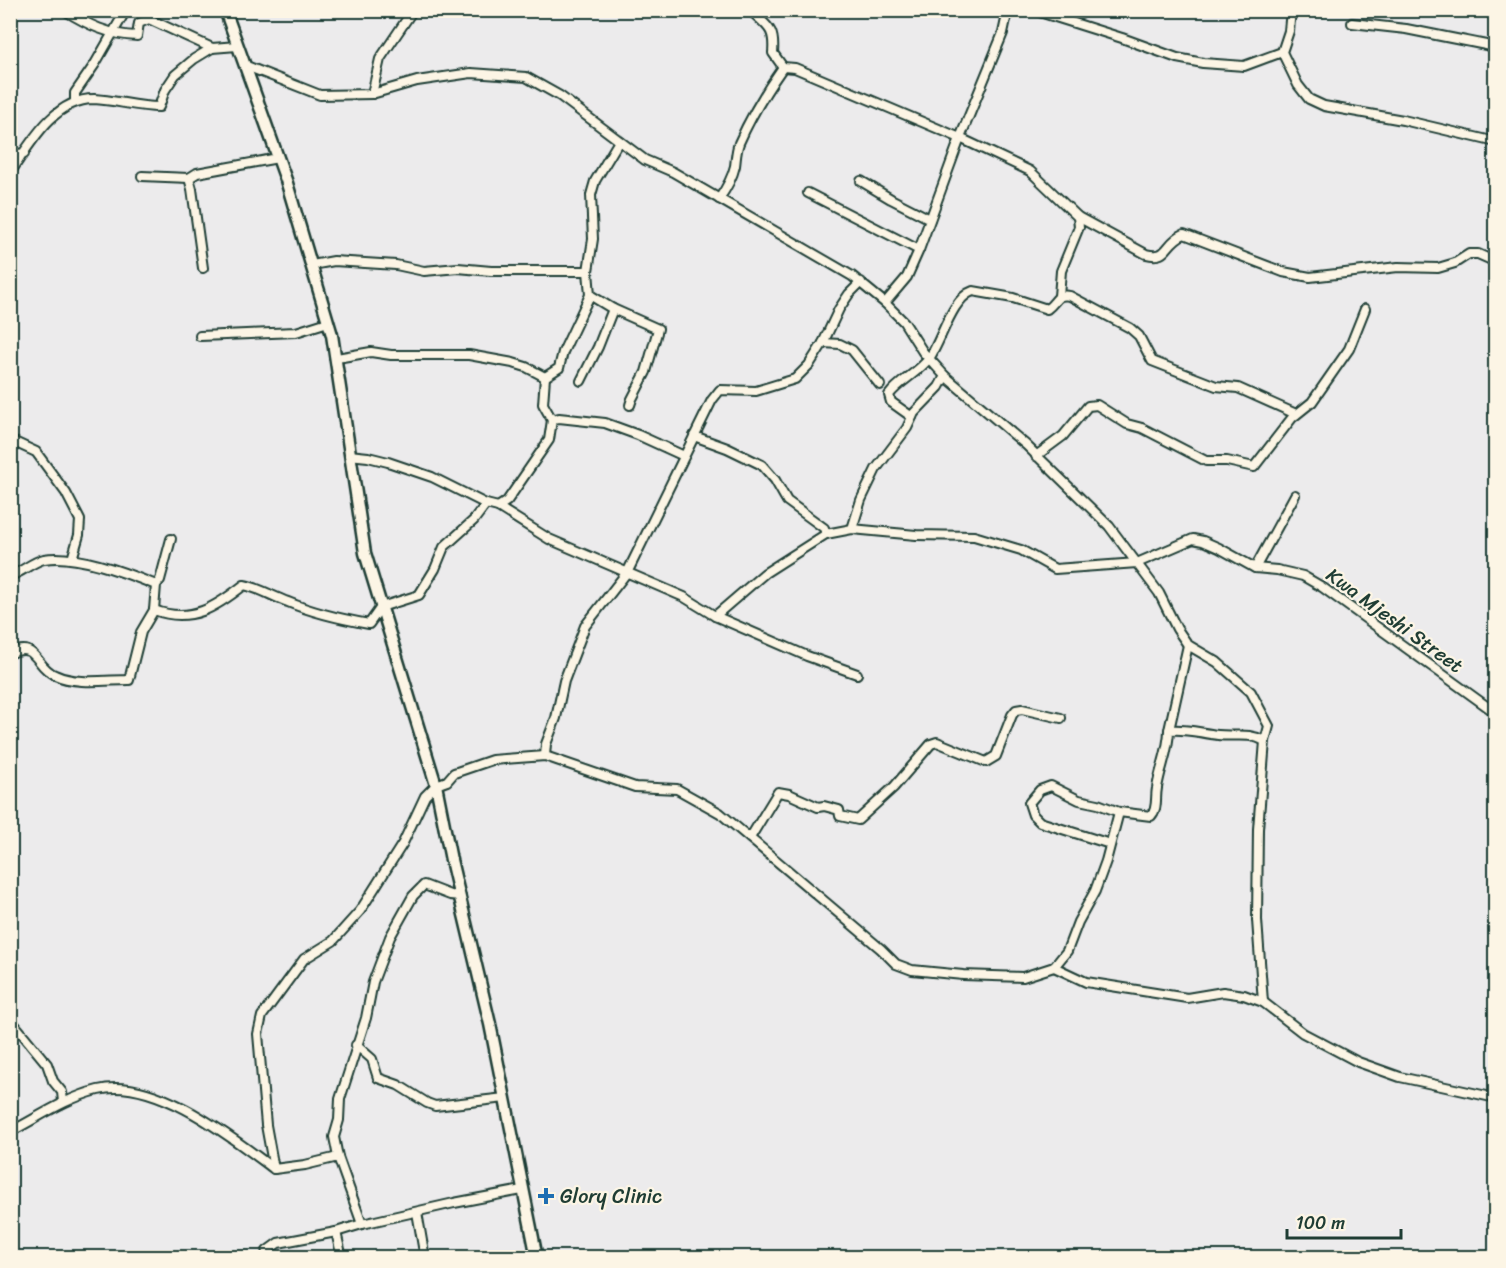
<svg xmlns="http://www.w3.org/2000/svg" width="1506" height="1268" font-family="Sriracha,sans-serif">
<rect width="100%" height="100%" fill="#ecebec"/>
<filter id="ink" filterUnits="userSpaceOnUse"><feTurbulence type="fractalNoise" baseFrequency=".0167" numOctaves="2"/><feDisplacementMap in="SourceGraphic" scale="12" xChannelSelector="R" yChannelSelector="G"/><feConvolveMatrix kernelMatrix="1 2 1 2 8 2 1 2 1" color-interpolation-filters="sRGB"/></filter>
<g filter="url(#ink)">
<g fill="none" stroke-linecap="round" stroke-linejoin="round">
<!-- minor casing -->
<g stroke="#1f3d34" stroke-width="12">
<g id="minor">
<path d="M64,10C88,25 109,35 137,36L139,23L149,19L212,48"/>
<path d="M750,10C768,27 775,28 773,53L783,67L795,68L960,138L1030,171L1078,217L1079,227L1061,271L1059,296"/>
<polyline points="1033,10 1122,38 1177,58 1203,63 1244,66 1282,52"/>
<polyline points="1291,10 1289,31 1282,52 1298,85 1309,99 1324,106 1403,120 1496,142"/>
<polyline points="1352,23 1406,29 1496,47"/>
<polyline points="244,65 320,95 372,94 417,81 471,73 526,77 560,96 645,160 673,172 852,276 885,303 904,322 923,352 945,376 1026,445 1109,526 1159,593 1177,629 1188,645 1217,662 1251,692 1269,726 1265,741 1258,829 1257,920 1263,1002"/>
<polyline points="372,94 380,59 413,10"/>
<polyline points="75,101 75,93 95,64 126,10"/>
<polyline points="10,153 24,154"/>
<path d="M10,173C30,144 54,99 94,99C116,100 137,107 159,107L165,90L175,75L194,59L212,48L237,46"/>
<polyline points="142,176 189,178 197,173 278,158"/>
<polyline points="189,178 192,189 203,268"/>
<polyline points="861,181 891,199 930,219"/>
<polyline points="808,193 919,250"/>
<path d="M719,199C726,189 732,179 735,166C736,159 736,151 739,143C751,116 766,91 783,67"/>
<path d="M1078,217L1146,254C1169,260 1164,243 1184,234L1283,272L1310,277L1398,267L1438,268L1455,263L1469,254H1478L1496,262"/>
<polyline points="312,265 334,261 396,265 424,271 458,268 491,271 588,271"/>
<polyline points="885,303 907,277 919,250 960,138 1003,33 1008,10"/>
<polyline points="613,309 658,329 646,372 632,399 630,405"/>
<polyline points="200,336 296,332 328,322"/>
<polyline points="823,343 840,344 852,350 880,385"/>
<polyline points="337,358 371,352 391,355 469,355 513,363 526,367 545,377 543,404 552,420"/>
<polyline points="545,377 559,368 563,352 590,295"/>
<polyline points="581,381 598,347 613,309 590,295 588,271 593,239 591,195 595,181 619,141"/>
<path d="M912,417L891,402L889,395C900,380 920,372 930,357C942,339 952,298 973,291L1013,298L1047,309C1057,302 1056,293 1070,296L1130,328L1139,336L1152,361L1216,386L1238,388L1296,414"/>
<polyline points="694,436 727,448 762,465 775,480 787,501 824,528 826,534 852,529 916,535 974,536 1021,550 1055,569 1137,563 1193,539 1203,541 1219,548 1255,568 1277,570 1303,576 1322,587 1496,713"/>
<polyline points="10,440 36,452 66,493 80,520 79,535 72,559"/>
<polyline points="349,455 368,457 388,462 432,477 486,504 498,507 549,539 684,597 715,616 807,656 857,674"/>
<polyline points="1036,456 1063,436 1088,406 1097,405 1127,424 1142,428 1206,461 1227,461 1254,467 1292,418 1312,402 1349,349 1365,309"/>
<polyline points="498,507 507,501 549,440 552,420 559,418 605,423 638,435 684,456"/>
<polyline points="852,529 861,500 876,469 907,428 914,413 939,387 945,376"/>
<polyline points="1255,568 1295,495"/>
<path d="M10,576C22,572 32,562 44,559C75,553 127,573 156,585L154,610"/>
<polyline points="156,585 160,580 171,539"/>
<polyline points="715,616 765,573 826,534"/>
<path d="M10,654C37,640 35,667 55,675C76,685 106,680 129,680L141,632L154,610C191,624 216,607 244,585C260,588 273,597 288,602C314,613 341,619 369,624L381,607L419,595L435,569L444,547L474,520L486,504"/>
<polyline points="1169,730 1188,645"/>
<polyline points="545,756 546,744 556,718 564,681 585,626 628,571 712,400 720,390 756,391 795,379 809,365 823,343 839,309 849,294 861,282"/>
<polyline points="750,838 778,792 789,794 818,807 824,806 839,810 840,816 858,820 894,787 931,744 937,742 986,762 996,756 1012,715 1016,710 1022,709 1061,718"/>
<polyline points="1110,844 1040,822 1033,815 1029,803 1040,790 1051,786 1079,800 1098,804 1119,812"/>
<polyline points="1054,967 1086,982 1187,998 1223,992 1244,995 1263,1002 1303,1033 1358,1062 1400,1077 1496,1098"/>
<polyline points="10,1019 47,1064 53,1081 62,1092 63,1102"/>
<polyline points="356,1045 372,1059 378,1078 398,1085 427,1103 435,1106 505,1098"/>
<path d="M10,1132C39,1117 66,1098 98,1090C155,1076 231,1137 274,1169L305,1165L338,1157L362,1224"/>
<polyline points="338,1157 334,1137 339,1120 340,1099 366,1018 373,982 390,937 413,896 424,885 450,895 460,896"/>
<path d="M274,1169L266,1125L258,1034L262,1016L304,959L333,941L360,911L403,843L425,796L436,785L447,781L454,773L492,760L545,756L635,787L677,789L720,813L881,949L896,964L912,970L963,975L1023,977L1054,967L1067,951L1078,922L1095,891L1106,861L1119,812L1151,816C1158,809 1155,798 1157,788C1160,768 1169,750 1169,730C1186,728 1200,733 1218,735C1236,737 1248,732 1265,741"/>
<polyline points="417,1212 425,1258"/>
<polyline points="336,1232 342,1258"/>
<polyline points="265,1258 267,1251 278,1243 336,1232 362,1224 454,1203 522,1190"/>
</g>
</g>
<!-- secondary casing -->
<g stroke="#1f3d34" stroke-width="15">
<polyline id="secondary" points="225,10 286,180 332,335 365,553 436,785 451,860 490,1024 537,1258"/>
</g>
<!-- minor -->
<use href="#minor" stroke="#fcf5e5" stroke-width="8"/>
<!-- secondary -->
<use href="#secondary" stroke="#fcf5e5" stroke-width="10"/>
</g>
</g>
<!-- markers -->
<path fill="#1f6fb2" stroke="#fcf5e5" stroke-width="2" d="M543 1187h6v6h6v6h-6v6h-6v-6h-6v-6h6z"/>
<g text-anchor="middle" stroke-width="4.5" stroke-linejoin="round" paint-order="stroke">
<!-- street labels -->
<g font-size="20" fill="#1f3d34" stroke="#fcf5e5">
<text transform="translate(1395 620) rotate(36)" y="7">Kwa Mjeshi Street</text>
</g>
<!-- poi labels -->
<g font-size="20" fill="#1f3d34" stroke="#fcf5e5" text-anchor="start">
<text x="560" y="1203">Glory Clinic</text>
</g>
</g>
<!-- margin -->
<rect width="1506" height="1268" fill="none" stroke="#fcf5e5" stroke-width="36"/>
<rect x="18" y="18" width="1470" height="1232" fill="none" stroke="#1f3d34" stroke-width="2" filter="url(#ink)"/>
<!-- scale -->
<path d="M1287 1229v9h114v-9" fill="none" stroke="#1f3d34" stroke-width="3"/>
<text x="1296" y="1229" font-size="18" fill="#1f3d34" stroke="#fcf5e5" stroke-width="4.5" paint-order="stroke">100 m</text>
</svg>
